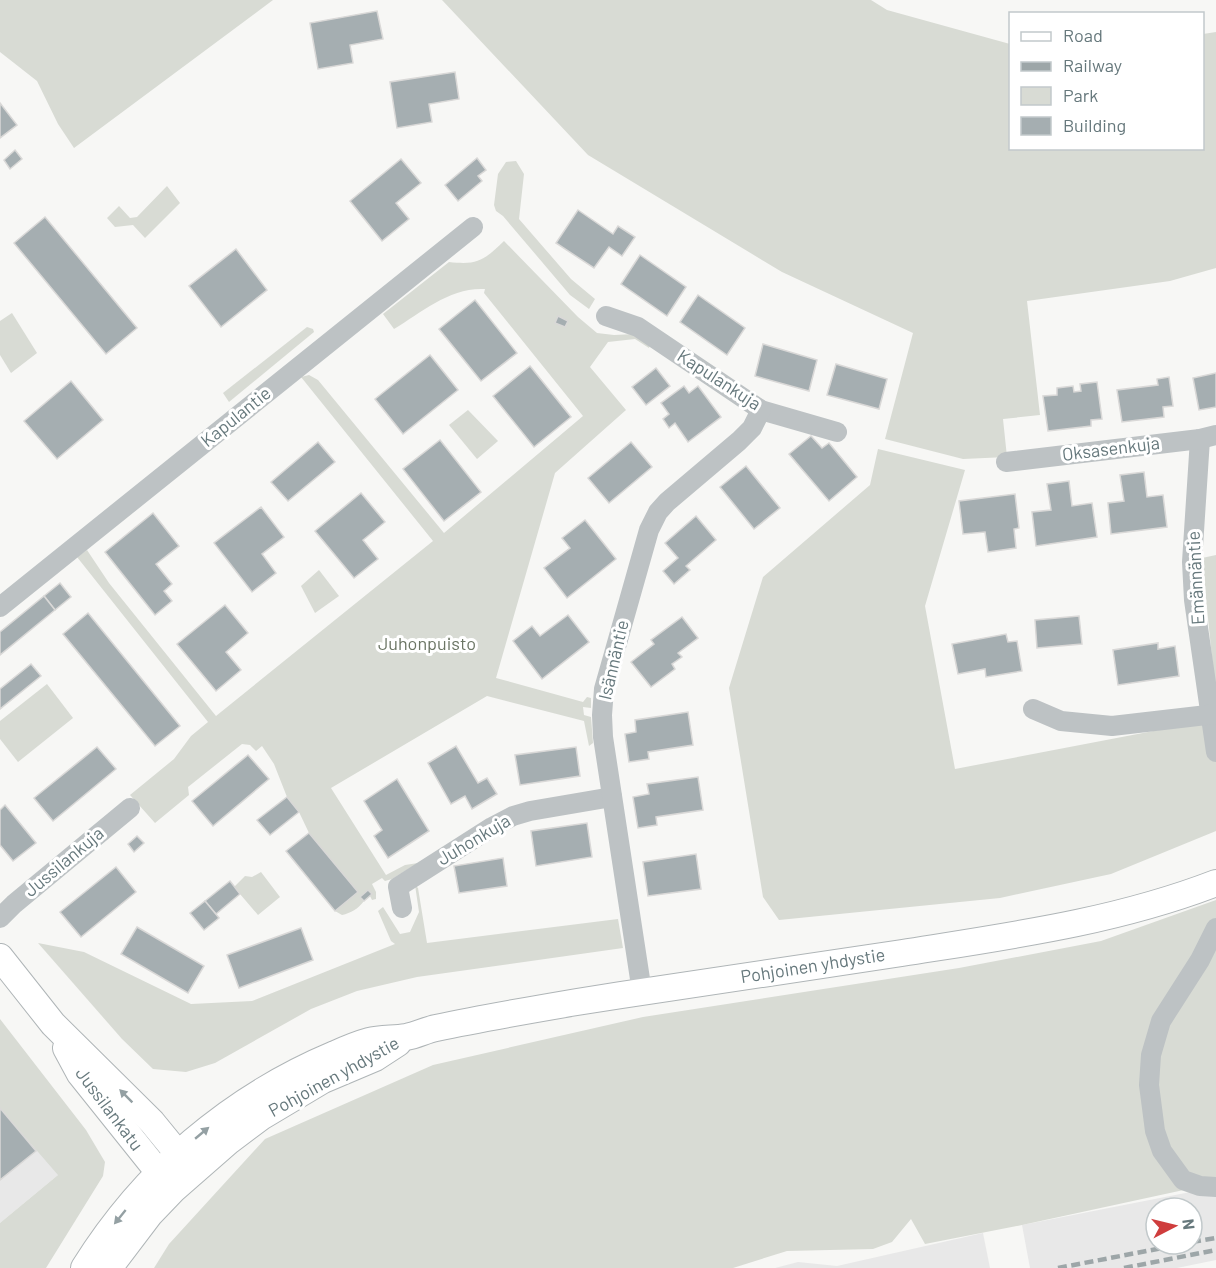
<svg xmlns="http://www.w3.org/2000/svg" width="1216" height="1268" font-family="Barlow,sans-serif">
<rect width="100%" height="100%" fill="#f7f7f5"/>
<!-- built -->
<g fill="#e8e8e8" fill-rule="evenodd">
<polygon points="0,1044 70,1165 0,1223"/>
<path d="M1216,1187V1260L1177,1268H1030L1022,1225ZM1156,1208H1192V1244H1156Z"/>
<polygon points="983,1233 990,1268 775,1268 798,1262 837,1266"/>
</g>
<!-- green -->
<g fill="#d8dbd4">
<polygon points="0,0 273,0 74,148 58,124 37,81 0,52"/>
<polygon points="442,0 871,0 887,10 1010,44 1010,148 1202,148 1203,34 1216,32 1216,268 1170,281 1027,301 1040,415 1003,419 1007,457 963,459 885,439 913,333 782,272 588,155"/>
<polygon points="516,161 524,174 519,219 571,279 595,299 589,309 570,295 503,216 496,211 494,205 498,174 506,162"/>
<polygon points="167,186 180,203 145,238 133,225 115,227 107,218 119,206 130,218 137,217"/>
<path d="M504,241L578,317L597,333L614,335L635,334L650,345L649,348L635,339L608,342L590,367L626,410L555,473L496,678L583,702L587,697L591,698V708L583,707L584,715L591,717L593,743L589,746L584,721L487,696L331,788L386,875L405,865L418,863L392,879L385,881L382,878L372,884L376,892V899L372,900L370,896L372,894L368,890L360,897L364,901C358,909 351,913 342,915L335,911L357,892L309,833L299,812L287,797L274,764L262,746L256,751L250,745L242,744L188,787L189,795L155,823L130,795L174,759L191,736L208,722L77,557L87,550L109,583L216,716L433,541L301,377L309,375L318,380L444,533L583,416L484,293L485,289C450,287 422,312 394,329L383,314L449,262C478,265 483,261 504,241Z"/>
<polygon points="12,313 37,353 11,373 0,355 0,321"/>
<polygon points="307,327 313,329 314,332 229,402 223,393"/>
<polygon points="468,410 498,441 477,459 449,425"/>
<polygon points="878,449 965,470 925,606 955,769 1216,719 1216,831 1111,874 1000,898 779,920 763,897 729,688 763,577 870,485"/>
<polygon points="1216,555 1216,698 1202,558"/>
<polygon points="319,570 339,596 315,613 301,586"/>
<polygon points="47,684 73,718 18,762 0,739 0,721"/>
<polygon points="261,872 280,897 258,915 234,887 245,876 252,877"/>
<polygon points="415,885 418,888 427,943 618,919 623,948 417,977 357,991 311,1009 215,1063 186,1072 153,1069 122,1039 38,943 84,952 191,1004 252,1001 395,944 391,941 378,911 383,907 400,934 410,932 419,912"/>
<polygon points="1216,900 1216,1183 1022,1225 925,1244 911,1219 892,1242 873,1249 787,1251 733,1268 154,1268 169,1244 265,1139 433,1065 643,1017 959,968 1101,941"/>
<polygon points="0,1019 86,1130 105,1162 103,1176 46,1268 0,1268 0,1223 58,1175 0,1108"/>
</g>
<!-- building -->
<g fill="#a5aeb1" stroke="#d9d8d7" stroke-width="1.5">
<polygon points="377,11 383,39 350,45 353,63 318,69 310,23"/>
<polygon points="455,72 459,99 429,104 432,122 397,128 390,82"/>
<polygon points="0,103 17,125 0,138"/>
<polygon points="15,150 22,159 10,169 4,160"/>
<polygon points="477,158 486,170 478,176 482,181 458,201 445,185"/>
<polygon points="401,159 421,183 396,203 409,219 382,241 350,201"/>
<polygon points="578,210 613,234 618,226 635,237 622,256 609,247 594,268 556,243"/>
<polygon points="45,217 137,328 106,354 14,243"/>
<polygon points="236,249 267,290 221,327 189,286"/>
<polygon points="640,255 686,287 667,316 621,284"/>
<polygon points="698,295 745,328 727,355 680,322"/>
<polygon points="475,300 517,353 481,381 439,329"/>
<polygon points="558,316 568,321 565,327 555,323"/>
<polygon points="763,344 817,360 809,391 755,376"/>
<polygon points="430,355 458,390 403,434 375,399"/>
<polygon points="836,364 887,379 879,409 827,395"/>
<polygon points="530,366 571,417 534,447 493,396"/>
<polygon points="656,368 670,386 646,405 632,387"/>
<polygon points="1216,373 1216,407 1199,410 1193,378"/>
<polygon points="1169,377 1173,406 1163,407 1164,417 1122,422 1117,390 1158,385 1157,379"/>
<polygon points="71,381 103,420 57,459 24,421"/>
<polygon points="1097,382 1102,419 1091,420 1091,426 1048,431 1043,396 1057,395 1057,388 1073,386 1074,392 1081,391 1080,384"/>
<polygon points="684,386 689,393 698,386 721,417 688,442 675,423 669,428 663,419 669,414 661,403"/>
<polygon points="811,436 822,448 829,443 857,477 829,501 789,454"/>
<polygon points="440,440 481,492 444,521 403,469"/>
<polygon points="318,442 335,462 288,501 271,482"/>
<polygon points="631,442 652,467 609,503 588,478"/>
<polygon points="746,466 780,508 754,529 720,487"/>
<polygon points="1144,472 1147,497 1163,495 1167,527 1111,534 1108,503 1124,501 1120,475"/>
<polygon points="1069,481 1072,506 1092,503 1097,537 1036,546 1032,512 1051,510 1047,484"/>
<polygon points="361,493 385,522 363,540 378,559 354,578 315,531"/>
<polygon points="1015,494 1019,528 1014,529 1016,548 988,552 985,532 963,534 959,501"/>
<polygon points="261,507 284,537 262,554 276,573 252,592 214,543"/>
<polygon points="153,513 179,546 156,564 172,584 164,591 172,601 155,615 105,552"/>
<polygon points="696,516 716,540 686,566 690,570 674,584 663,571 678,558 665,543"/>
<polygon points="585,520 616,559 567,598 544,568 570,548 562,538"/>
<polygon points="60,583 71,597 55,610 44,596"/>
<polygon points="44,596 55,610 0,655 0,632"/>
<polygon points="225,605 248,633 226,652 241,670 216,691 177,644"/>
<polygon points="88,613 180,726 155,746 63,634"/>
<polygon points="568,615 589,642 542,679 513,641 532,626 540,636"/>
<polygon points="1079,616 1082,644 1037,648 1035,620"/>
<polygon points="682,617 698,638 678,653 682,657 672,664 675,669 651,687 631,662 654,644 651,640"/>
<polygon points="1006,634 1008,642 1017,641 1022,671 986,677 985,669 958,674 952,644"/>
<polygon points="1158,643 1158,649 1175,646 1179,676 1118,685 1113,650"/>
<polygon points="31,664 41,676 0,709 0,689"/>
<polygon points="688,712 693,745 648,752 649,759 629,762 625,734 636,732 635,720"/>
<polygon points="456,746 478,783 487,778 497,794 472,809 465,796 451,804 428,763"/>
<polygon points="97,747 116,769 53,821 34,798"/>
<polygon points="576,747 580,776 520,785 515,755"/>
<polygon points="248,755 269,779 213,826 192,801"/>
<polygon points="698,777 703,810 656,817 657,825 638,828 633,797 649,794 647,784"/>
<polygon points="397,779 429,831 388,858 374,836 382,830 364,801"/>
<polygon points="287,797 299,812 270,835 257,820"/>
<polygon points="5,805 36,843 13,861 0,845 0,810"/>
<polygon points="587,823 592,857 536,866 531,831"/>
<polygon points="309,833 358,892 335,911 286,851"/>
<polygon points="137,836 144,843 134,852 128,844"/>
<polygon points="696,854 701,889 648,896 643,862"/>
<polygon points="503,858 507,886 459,893 454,866"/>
<polygon points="116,867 136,892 81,937 60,912"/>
<polygon points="230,881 240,894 216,914 205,901"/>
<polygon points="368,890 372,894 364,901 360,897"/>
<polygon points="205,901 219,918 204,930 190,913"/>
<polygon points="137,927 204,966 188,993 121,954"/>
<polygon points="301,928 313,960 239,988 227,955"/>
<polygon points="0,1108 36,1151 0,1180"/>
</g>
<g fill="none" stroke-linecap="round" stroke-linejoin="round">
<!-- major casing -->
<g stroke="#afb5b7" stroke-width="28">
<g id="major">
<polyline points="0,957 53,1024 152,1122 188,1166"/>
<polyline points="66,1048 80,1074 168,1184"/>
<path d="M84,1268C144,1172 230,1098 335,1054C346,1049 358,1044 369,1041C381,1038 394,1039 406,1037C417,1035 426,1030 436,1028C483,1018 530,1010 577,1002C685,985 793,969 902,953C1009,936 1115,922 1216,883"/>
<polyline points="109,1268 150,1214 173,1190 229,1141 261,1117 323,1080 375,1058 398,1043"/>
</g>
</g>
<!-- minor -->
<g stroke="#bdc2c4" stroke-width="20">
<polyline points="606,316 638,327 761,410 837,432"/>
<polyline points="1200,439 1192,562 1194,600 1216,752"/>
<polyline points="1006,462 1200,439 1216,435"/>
<polyline points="0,607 473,227"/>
<polyline points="1033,709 1061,721 1112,726 1216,714"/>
<polyline points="402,908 398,887 492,827 513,816 530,811 612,797"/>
<polyline points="0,918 14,904 130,808"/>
<polyline points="1216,928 1200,960 1161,1021 1151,1055 1149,1085 1155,1131 1162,1151 1183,1180 1200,1186 1216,1187"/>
<polyline points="642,992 603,737 602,715 604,689 649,530 658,512 667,502 739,441 752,428 761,410"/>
</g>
<!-- major -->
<use href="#major" stroke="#fff" stroke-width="26"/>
<!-- rail -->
<g stroke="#9da6a8" stroke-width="4.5" stroke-dasharray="9 4.5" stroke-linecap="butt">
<polyline points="1192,1242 1216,1238"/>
<polyline points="1058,1268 1183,1244"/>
<polyline points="1124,1268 1216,1250"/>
</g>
</g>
<!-- one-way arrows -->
<defs><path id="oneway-solid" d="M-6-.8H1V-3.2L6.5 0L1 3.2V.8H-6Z" transform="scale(1.5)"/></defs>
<g fill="#94a0a3">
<use href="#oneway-solid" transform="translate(126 1096) rotate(-135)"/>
<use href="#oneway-solid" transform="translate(202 1133) rotate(-40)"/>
<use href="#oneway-solid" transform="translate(120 1217) rotate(129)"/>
</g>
<g text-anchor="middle" stroke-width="6" stroke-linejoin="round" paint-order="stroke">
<!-- street labels -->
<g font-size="18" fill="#66787c" stroke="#fff">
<text transform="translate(719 380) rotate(33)" y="6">Kapulankuja</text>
<text transform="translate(236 417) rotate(-39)" y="6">Kapulantie</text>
<text transform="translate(1111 449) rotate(-7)" y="6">Oksasenkuja</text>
<text transform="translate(1196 578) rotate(-93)" y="6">Emännäntie</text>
<text transform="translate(614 660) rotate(-77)" y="6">Isännäntie</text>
<text transform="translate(474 840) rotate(-31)" y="6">Juhonkuja</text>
<text transform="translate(64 862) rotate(-40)" y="6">Jussilankuja</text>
<text transform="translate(813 966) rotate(-9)" y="6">Pohjoinen yhdystie</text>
<text transform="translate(334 1077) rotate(-29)" y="6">Pohjoinen yhdystie</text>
<text transform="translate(109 1109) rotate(53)" y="6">Jussilankatu</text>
</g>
<!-- park labels -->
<g font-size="18" fill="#6b7564" stroke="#fff">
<text x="427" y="650">Juhonpuisto</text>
</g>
</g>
<!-- legend -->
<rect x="1009" y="12" width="195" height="138" fill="#ffffff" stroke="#c2c9cb" stroke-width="1.5"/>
<rect x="1021" y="32" width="30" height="9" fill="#ffffff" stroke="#c2c9cb" stroke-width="1.5"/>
<text x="1063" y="42" font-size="18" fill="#66787c">Road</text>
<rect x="1021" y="62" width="30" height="9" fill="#9da6a8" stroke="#c2c9cb" stroke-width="1.5"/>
<text x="1063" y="72" font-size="18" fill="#66787c">Railway</text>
<rect x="1021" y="87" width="30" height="18" fill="#d8dbd4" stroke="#c2c9cb" stroke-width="1.5"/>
<text x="1063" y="102" font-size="18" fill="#66787c">Park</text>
<rect x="1021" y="117" width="30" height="18" fill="#a5aeb1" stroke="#c2c9cb" stroke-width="1.5"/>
<text x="1063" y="132" font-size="18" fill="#66787c">Building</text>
<!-- north arrow -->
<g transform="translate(1174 1226) rotate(83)"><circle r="28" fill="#ffffff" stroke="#c2c9cb" stroke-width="1.5"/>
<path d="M0-4.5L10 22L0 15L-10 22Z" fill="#cf3d3d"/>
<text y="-9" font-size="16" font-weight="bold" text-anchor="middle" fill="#66787c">N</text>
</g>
</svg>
